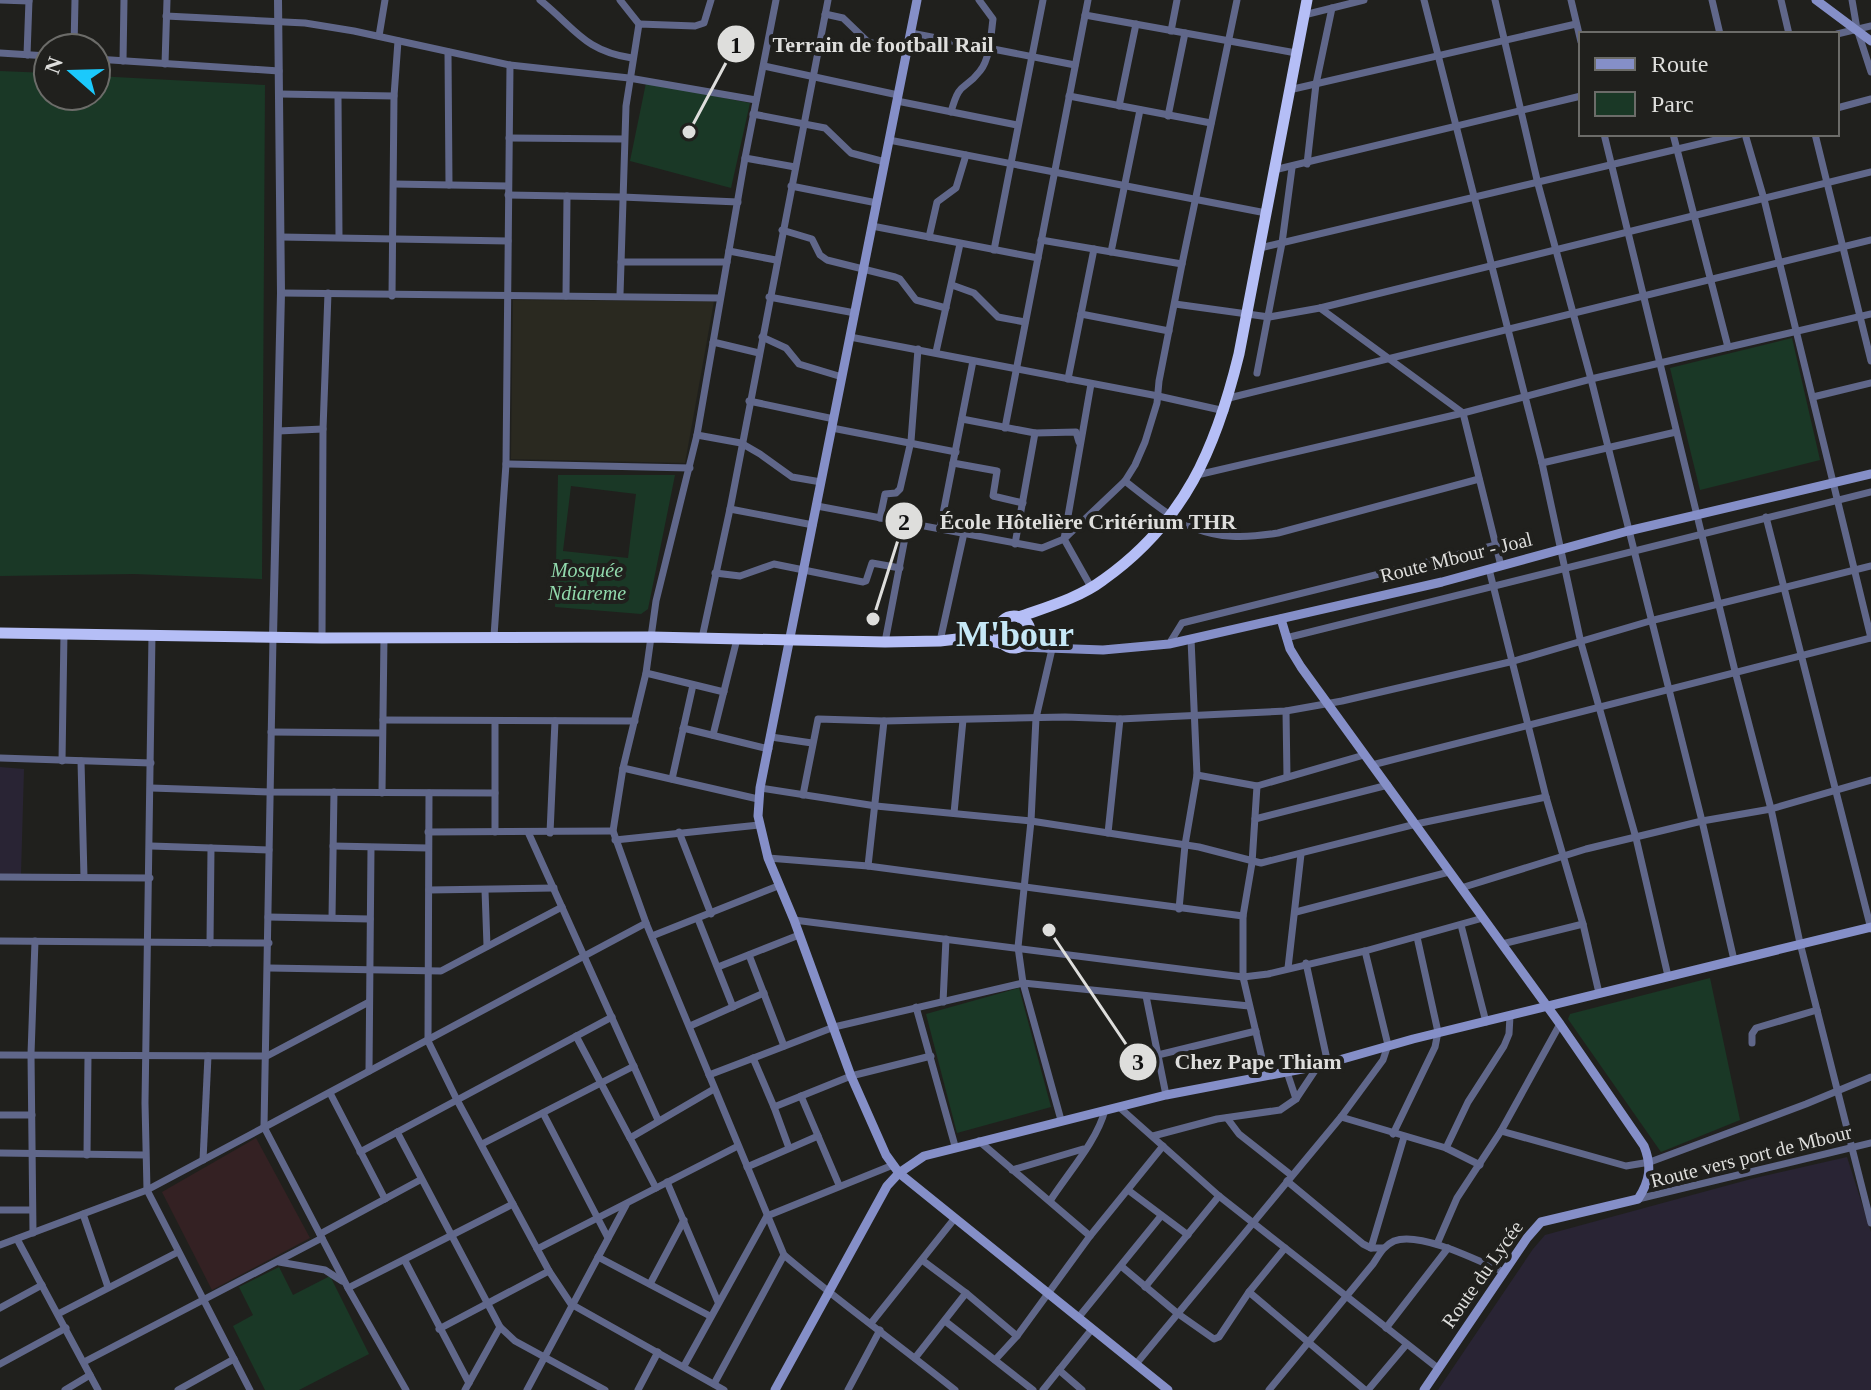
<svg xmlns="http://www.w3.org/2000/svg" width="1871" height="1390" font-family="'Times New Roman',serif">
<rect width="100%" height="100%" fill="#20201d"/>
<!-- commercial -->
<polygon fill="#342123" points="256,1138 310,1238 212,1290 162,1192"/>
<!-- built -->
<polygon fill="#2a2920" points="513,300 714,301 685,463 511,459"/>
<!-- education -->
<g fill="#292434">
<polygon points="0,767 24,769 21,874 0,874"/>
<polygon points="1847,1157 1871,1232 1871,1390 1438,1390 1533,1249 1545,1235 1751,1179"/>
</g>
<!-- green -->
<g fill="#1a3826" fill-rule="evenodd">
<polygon points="0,71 48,73 48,96 96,96 96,76 265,85 262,579 134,574 0,576"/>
<polygon points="646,83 750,103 731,188 630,161"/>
<polygon points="1792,338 1820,460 1700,490 1670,368"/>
<path d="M558,475H675L648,609L641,614L555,607ZM571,486L636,494L628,558L563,551Z"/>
<polygon points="1710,978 1740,1120 1661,1152 1568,1019 1570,1014"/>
<polygon points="1019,988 1051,1107 957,1133 926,1014"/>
<polygon points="279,1267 293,1295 330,1276 369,1354 299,1390 265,1390 233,1326 253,1315 239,1287"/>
</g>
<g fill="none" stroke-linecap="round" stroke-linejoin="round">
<!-- minor -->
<g stroke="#60678a" stroke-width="7">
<polyline points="0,0 29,1"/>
<path d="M540,0C575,28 584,51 632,58"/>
<polyline points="620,0 639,24"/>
<path d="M776,0L745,158L697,435L656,601L646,673L623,768L613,831L646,923L784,1255C839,1302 898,1344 955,1390"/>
<polyline points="1424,0 1542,463 1581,643 1636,838 1668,976"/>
<polyline points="1495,0 1538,184 1591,379 1702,821 1734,960"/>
<polyline points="1571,0 1581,42"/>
<polyline points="1712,0 1720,34"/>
<polyline points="1781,0 1789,34"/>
<polyline points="1852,0 1857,29 1871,72"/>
<polyline points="825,14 843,18 868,42 907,52"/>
<polyline points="1085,15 1296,53"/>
<polyline points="1304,15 1364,0"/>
<polyline points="166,16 305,23 354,31 510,65 629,78 756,100"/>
<polyline points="1171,31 1177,0"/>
<polyline points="911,33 1075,65"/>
<polyline points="1837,34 1871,26"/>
<polyline points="379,36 385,0"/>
<polyline points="74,48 75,0"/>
<polyline points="448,52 449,185"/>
<polyline points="0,53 48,56"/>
<polyline points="27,55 29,0"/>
<polyline points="96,59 279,71"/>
<polyline points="123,61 124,0"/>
<polyline points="165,64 167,0"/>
<polyline points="764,66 898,95"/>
<polyline points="1289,90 1576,24"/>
<polyline points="280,94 394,96"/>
<polyline points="338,96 339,237"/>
<polyline points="1069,96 1211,123"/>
<polyline points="897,101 1017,125"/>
<polyline points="1119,106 1136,24"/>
<polyline points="1837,108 1871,99"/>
<path d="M951,112C960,79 964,92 980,71C990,59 991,34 993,19L979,0"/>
<polyline points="753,114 825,128 851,153 885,162"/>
<polyline points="1168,116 1185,33"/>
<polyline points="1604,134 1735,671 1771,809 1800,943 1871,1223"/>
<polyline points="1673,134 1728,347"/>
<polyline points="1745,134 1764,199 1871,638"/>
<polyline points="1815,134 1871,361"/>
<polyline points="509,138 624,139"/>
<polyline points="889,140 1266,213"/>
<polyline points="745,158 795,167"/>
<polyline points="1307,164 1316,84 1332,8"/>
<polyline points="1274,170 1581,96"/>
<polyline points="394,184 508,186"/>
<polyline points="791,186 877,203"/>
<polyline points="508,195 622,197 738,202"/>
<polyline points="872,226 1038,258"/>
<polyline points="782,230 812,239 820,255 827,260 895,277 900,279 916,300 946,308"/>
<polyline points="281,237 508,241"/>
<polyline points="929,237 937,202 956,188 966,155"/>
<polyline points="1041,240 1182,264"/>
<polyline points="1260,248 1741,134"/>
<polyline points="994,250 1043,0"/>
<polyline points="729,251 776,260"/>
<polyline points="1111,252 1140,110"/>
<polyline points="621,262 727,262"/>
<polyline points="952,285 974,293 998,317 1025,322"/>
<polyline points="281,293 720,298"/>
<polyline points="620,295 626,106 639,24 695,26 704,23 711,0"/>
<polyline points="392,296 394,96 398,41"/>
<polyline points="566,296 567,196"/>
<polyline points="769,297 855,313"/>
<polyline points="1175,304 1269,317 1320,308 1871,172"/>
<polyline points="1320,308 1463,413 1501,566"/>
<polyline points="1081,314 1169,331"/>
<polyline points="762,337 786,348 799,364 842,377"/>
<polyline points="850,337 1158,396 1225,411"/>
<polyline points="713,342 759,353"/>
<polyline points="936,352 960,244"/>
<polyline points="1257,373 1282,243 1292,168"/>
<polyline points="1068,379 1094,249"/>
<polyline points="1091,384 1064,539 1091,587"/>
<polyline points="1813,397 1871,383"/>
<polyline points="1229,398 1871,240"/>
<polyline points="749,401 834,419"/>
<polyline points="962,419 1035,433 1076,432 1079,442"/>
<polyline points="832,428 956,452"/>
<polyline points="1005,428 1088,0"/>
<polyline points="278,431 323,429"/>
<polyline points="697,435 741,443 760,454 792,477 821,482"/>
<polyline points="953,463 997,471 993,496 1023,503"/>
<polyline points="1542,463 1676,432"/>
<polyline points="506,464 690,468"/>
<polyline points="1197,475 1463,413 1591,379 1871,314"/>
<path d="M1125,481C1181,525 1203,545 1278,533L1479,479"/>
<polyline points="817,506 1042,548 1064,539 1125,481 1135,465 1145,442 1157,403 1159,381 1182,264 1237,0"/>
<polyline points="730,509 813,525"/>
<polyline points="1766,517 1871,929"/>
<polyline points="880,518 885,494 896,493 900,489 911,441 918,349"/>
<polyline points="940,529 973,361"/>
<polyline points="1015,544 1035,433"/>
<polyline points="1489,569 1546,797 1583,924 1599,993"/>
<polyline points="715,573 740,576 774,564 863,582 866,581 872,563 900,568"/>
<polyline points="152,634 145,1103 147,1190 250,1390"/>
<polyline points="494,636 506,464 510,65"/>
<polyline points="273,637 264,1127 348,1288 406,1390"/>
<polyline points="322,638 323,429 328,293"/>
<polyline points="702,638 730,509 828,0"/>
<polyline points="1286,638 1871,492"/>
<polyline points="940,641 964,533"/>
<polyline points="885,642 908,522"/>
<polyline points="1169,644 1182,623 1496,545"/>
<polyline points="1052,649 1036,718 1031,821 1018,947 1023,983 1061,1120"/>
<polyline points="646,673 724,692"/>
<polyline points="1286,711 1287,777"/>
<polyline points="383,720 635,721"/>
<polyline points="683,728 769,749"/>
<polyline points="271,732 382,733"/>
<polyline points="713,735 737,639"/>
<polyline points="771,737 812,743"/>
<polyline points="0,758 151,763"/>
<polyline points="62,761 64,633"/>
<polyline points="81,761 84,877"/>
<polyline points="1372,765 1871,638"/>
<polyline points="623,768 758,799"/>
<polyline points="1197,775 1257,786 1364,755"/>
<polyline points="672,779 693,685"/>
<polyline points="1257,786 1252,863 1243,916 1243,977 1266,1075"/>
<polyline points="151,788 270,792 495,793"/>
<polyline points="760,788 876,806 1031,821 1199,847 1261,863 1416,824 1546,797"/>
<polyline points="382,793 384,637"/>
<polyline points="429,793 428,1041 457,1100 549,1271 571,1304 724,1390"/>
<polyline points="803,795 818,719 884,721 1065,717 1120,719 1286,711 1342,701 1514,661 1650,621 1871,566"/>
<polyline points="954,813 963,720"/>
<polyline points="1255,819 1388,785"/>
<polyline points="428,832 613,831"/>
<polyline points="495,832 495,721"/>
<polyline points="528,832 658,1120"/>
<polyline points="679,832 711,914"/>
<polyline points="550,833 555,721"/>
<polyline points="1108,833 1120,719"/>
<polyline points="615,840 759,825"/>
<polyline points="151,846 269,850"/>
<polyline points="333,846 428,848"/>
<polyline points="768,858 868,866 1243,916"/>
<polyline points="868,866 884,721"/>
<polyline points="0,877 150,878"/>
<polyline points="1461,888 1586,849 1702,821 1771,809 1871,780"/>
<polyline points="429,890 554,888"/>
<polyline points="485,890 487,946"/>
<polyline points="1179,909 1185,845 1197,775 1191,639"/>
<polyline points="1296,912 1449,872"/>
<polyline points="268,917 370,919"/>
<polyline points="332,917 334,792"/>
<polyline points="698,919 733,1007"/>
<polyline points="794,920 1243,977 1268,974 1365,951 1483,918"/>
<polyline points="1461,925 1486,1022"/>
<polyline points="652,936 778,886"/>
<polyline points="0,941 269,943"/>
<polyline points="210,943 211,848"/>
<polyline points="1502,944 1583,924"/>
<polyline points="749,955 784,1046"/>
<polyline points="1306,963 1328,1064"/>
<polyline points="718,967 799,935"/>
<polyline points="269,968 441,971 562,907"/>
<polyline points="1288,968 1301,854"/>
<polyline points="1146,996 1166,1095"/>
<polyline points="943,1002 946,939"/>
<polyline points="916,1007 955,1146"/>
<polyline points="690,1026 764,993"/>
<polyline points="576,1036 630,1138"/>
<polyline points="1752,1043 1752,1034 1756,1028 1817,1010"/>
<polyline points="0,1055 267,1056 369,1002"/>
<polyline points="1158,1055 1256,1031"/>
<polyline points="753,1058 774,1107"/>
<polyline points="369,1071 371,848"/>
<polyline points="1287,1072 1296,1099"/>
<polyline points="709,1075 834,1027 1023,983 1249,1006"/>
<polyline points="330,1093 385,1199"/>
<polyline points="801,1096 839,1185"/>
<polyline points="1119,1107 1219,1196 1439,1369"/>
<polyline points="543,1113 608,1238"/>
<polyline points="0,1115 32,1115"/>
<polyline points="1341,1117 1446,1148 1480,1165"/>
<polyline points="1227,1118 1239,1134 1291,1175"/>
<polyline points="1501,1131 1626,1166 1650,1162 1806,1104 1871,1077"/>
<polyline points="397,1132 500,1327 515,1341 605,1390"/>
<polyline points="1393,1134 1435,1047 1438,1032 1417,937"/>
<polyline points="1153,1136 1217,1119 1280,1110 1296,1099 1318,1066"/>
<polyline points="979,1141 1090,1236"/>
<polyline points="482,1144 634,1066"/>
<polyline points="789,1148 774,1107 851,1076 931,1056"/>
<polyline points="1446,1148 1468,1102 1504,1046 1509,1034 1510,1016"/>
<polyline points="360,1152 612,1017"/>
<polyline points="0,1153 145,1155"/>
<polyline points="87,1155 88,1056"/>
<polyline points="203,1160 208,1056"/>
<polyline points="747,1167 818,1136"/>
<polyline points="1012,1170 1083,1149"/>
<polyline points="1287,1181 1363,1244 1371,1248 1383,1248"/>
<polyline points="667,1182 718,1302"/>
<polyline points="656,1188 630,1138 714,1089"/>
<polyline points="1128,1190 1188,1235"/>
<polyline points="1638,1199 1871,1143"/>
<path d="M1050,1201C1068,1173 1097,1141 1105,1110"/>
<polyline points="0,1210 32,1210"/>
<polyline points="83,1214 108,1287"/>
<polyline points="33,1233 31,1054 35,941"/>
<polyline points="320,1234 420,1180"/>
<polyline points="17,1239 98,1390"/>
<polyline points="1437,1244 1457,1198 1501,1131 1560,1024"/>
<polyline points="0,1245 147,1190 646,923"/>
<polyline points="1371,1248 1404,1137"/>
<polyline points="537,1249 738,1146"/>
<polyline points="598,1257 710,1316"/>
<polyline points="922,1260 966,1293"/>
<polyline points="405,1261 469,1383"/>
<polyline points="279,1262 325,1270 342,1281"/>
<polyline points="1121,1266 1177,1313 1214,1339 1219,1337 1249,1292 1285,1248"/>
<polyline points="650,1284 684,1220"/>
<polyline points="1145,1287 1219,1196"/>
<polyline points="348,1288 513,1204"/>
<polyline points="1249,1292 1365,1390"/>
<polyline points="0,1308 42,1285"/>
<polyline points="58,1314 178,1252"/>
<polyline points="1078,1318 1161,1216"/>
<polyline points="945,1321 1033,1390"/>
<polyline points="872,1322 955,1218"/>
<polyline points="1386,1328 1448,1248"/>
<polyline points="439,1329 549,1271"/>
<polyline points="915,1358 966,1293 1017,1336"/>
<polyline points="995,1360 1017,1336 1090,1236 1163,1146"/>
<polyline points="84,1362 322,1238"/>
<polyline points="0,1364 66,1328"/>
<polyline points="1136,1364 1341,1117 1383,1060 1388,1045 1365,951"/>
<polyline points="684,1366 767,1216 893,1165"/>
<polyline points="1059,1370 1082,1390"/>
<polyline points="714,1384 784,1255"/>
<polyline points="65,1390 90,1375"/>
<polyline points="178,1390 234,1359"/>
<polyline points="465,1390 500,1327"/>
<polyline points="527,1390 626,1205"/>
<polyline points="638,1390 658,1352"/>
<polyline points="848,1390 880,1330"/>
<polyline points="1043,1390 1092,1329"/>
<path d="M1269,1390L1373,1264C1379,1255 1383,1246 1394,1241C1420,1231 1479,1261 1504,1272"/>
<polyline points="1368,1390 1406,1345"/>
</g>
<!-- tertiary -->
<polyline stroke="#60678a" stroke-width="8" points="273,637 281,293 278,0"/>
<!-- secondary -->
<g stroke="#858fc8" stroke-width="9">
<polyline points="917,0 760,788 758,816 768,858 794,920 851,1076 886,1155 899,1173 1168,1390"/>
<polyline points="1816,0 1871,41"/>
<path d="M1281,619L1290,649L1301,667L1560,1024L1644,1146C1652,1166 1650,1181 1638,1199L1541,1222L1527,1238L1424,1390"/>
<polyline points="1029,636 1047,648"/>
<polyline points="1020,647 1103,650 1169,644 1442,582 1628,531 1871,474"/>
<polyline points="775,1390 887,1186 899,1173 924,1156 1166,1095 1318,1066 1413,1039 1871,927"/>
</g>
<!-- trunk -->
<g stroke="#b5bef6" stroke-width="11">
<circle cx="1014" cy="632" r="16"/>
<path d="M1019,617C1047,607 1079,598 1103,580C1185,522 1216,448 1239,354L1307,0"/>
<polyline points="0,633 322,638 651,637 885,642 940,641 974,637 1003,644"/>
</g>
</g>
<g text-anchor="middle" stroke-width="8" stroke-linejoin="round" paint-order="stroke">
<!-- street labels -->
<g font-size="20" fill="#dededc" stroke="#20201d">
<text transform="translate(1456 557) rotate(-14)" y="7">Route Mbour - Joal</text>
<text transform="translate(1751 1156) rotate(-14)" y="7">Route vers port de Mbour</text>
<text transform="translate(1482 1274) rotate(-55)" y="7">Route du Lycée</text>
</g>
<!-- park labels -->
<g font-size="20" font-style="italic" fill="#91d9ac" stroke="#20201d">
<text x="587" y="577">Mosquée<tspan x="587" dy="23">Ndiareme</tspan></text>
</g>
<!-- town labels -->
<g font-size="36" font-weight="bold" fill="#c6e8f6" stroke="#20201d">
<text x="1015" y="646">M'bour</text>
</g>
</g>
<!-- callouts -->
<path fill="none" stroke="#dededc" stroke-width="3" d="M689 132L736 44M873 619L904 521M1049 930L1138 1062"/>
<g fill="#dededc" stroke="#20201d" stroke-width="3">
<circle cx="689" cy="132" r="8"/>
<circle cx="873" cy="619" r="8"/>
<circle cx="1049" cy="930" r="8"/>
<circle cx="736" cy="44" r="20"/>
<circle cx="904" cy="521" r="20"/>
<circle cx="1138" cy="1062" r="20"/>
</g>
<g font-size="24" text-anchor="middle" font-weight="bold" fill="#111">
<text x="736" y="53">1</text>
<text x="904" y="530">2</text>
<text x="1138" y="1070">3</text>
</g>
<g font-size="22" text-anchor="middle" font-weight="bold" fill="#dededc" stroke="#20201d" stroke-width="8" stroke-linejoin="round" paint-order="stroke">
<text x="883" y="52">Terrain de football Rail</text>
<text x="1088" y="529">École Hôtelière Critérium THR</text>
<text x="1258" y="1069">Chez Pape Thiam</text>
</g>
<!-- legend -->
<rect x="1579" y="32" width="260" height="104" fill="#20201d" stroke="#6c6c69" stroke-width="2"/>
<rect x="1595" y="58" width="40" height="12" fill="#858fc8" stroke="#6c6c69" stroke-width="2"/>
<text x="1651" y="72" font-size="24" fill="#dededc">Route</text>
<rect x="1595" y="92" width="40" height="24" fill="#1a3826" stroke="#6c6c69" stroke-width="2"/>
<text x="1651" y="112" font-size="24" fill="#dededc">Parc</text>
<!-- north arrow -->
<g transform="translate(72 72) rotate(290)"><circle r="38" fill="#20201d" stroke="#6c6c69" stroke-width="2"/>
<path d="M0-6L14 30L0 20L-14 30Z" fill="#1bc9fc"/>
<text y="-12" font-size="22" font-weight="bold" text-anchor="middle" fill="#dededc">N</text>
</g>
</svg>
